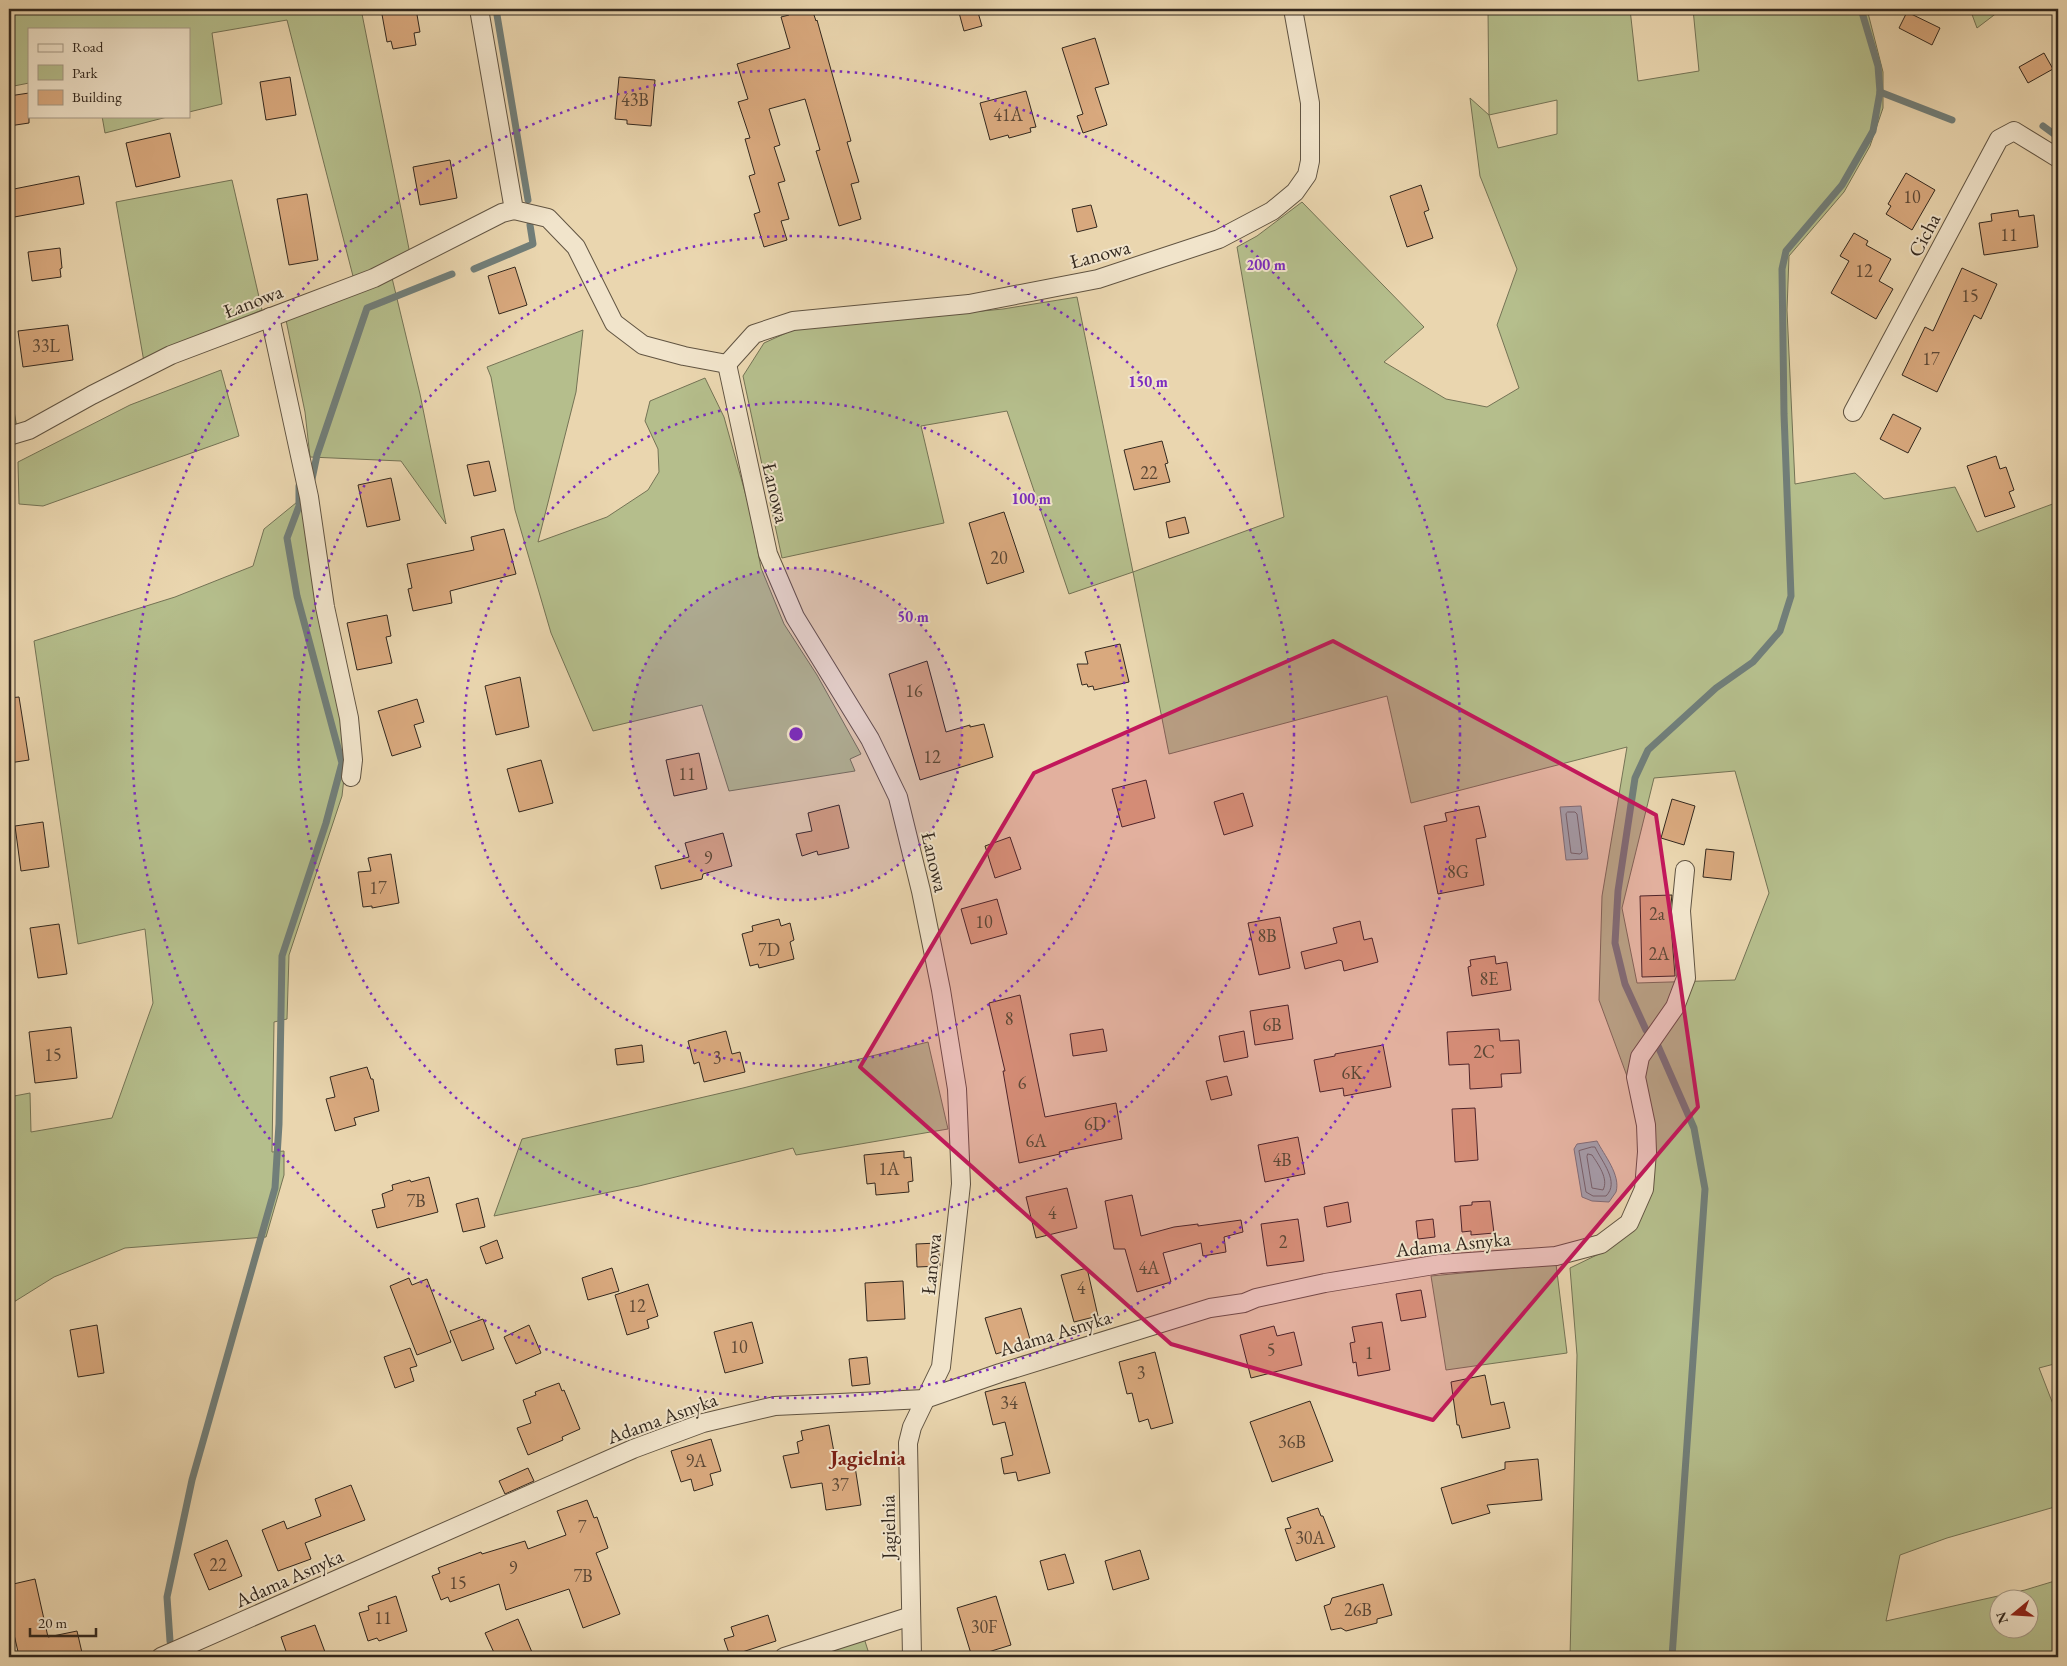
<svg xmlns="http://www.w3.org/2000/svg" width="2067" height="1666" font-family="'EB Garamond',serif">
<rect width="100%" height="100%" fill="#ead6af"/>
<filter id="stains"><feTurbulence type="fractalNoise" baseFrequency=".004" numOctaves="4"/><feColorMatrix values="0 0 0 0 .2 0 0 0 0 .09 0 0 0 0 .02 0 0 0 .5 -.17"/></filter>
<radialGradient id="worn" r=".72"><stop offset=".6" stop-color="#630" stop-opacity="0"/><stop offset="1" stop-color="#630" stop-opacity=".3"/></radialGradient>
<!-- green -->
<g fill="#b5be8c" stroke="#747355" fill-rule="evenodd">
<polygon points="9,9 361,9 410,254 354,280 287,20 212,33 222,104 189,112 189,29 29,29 29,83 9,87"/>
<path d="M1488,9H1630L1638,81L1699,71L1693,9H1867L1883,72V108L1870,146L1844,192L1789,256L1787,310L1795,484L1855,473L1884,499L1955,487L1977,532L2058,502V1363L2039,1368L2058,1417V1506L1947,1538L1900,1555L1886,1621L2025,1590L2058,1580V1657H1570L1577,1355L1570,1268L1603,1252L1634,1226L1653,1188L1654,1158L1638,1106L1599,1000L1602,896L1627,747L1411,803L1387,696L1169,754L1133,572L1069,594L1007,411L921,426L944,523L782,558L743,376L764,343L795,329L1003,309L1077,297L1133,572L1284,517L1237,247L1257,236L1302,202L1424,327L1384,362L1446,399L1487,407L1519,388L1497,325L1517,269L1480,176L1470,98L1489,115ZM1557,100V134L1498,148L1489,115ZM1735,771L1769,893L1735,980L1637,983L1622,908L1654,778ZM2000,1598H2030V1628H2000Z"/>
<polygon points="1970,9 2002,9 1977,28"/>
<polygon points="102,116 171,116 105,133"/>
<polygon points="232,180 262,310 144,362 116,202"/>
<polygon points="392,278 420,394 446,524 401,461 310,457 305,412 286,320"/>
<polygon points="583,330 576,392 538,542 607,517 648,490 659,472 658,449 645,421 650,401 705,378 724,417 750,510 761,568 784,624 817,675 861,754 850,759 855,771 729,791 702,705 593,731 551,633 515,510 491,377 487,367"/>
<polygon points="221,370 239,436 43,506 19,504 18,462 130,405"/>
<polygon points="9,383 17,428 9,430"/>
<polygon points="302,498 318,609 347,751 342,796 289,955 287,1019 274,1022 272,1152 284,1151 284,1175 266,1237 125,1248 54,1277 9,1305 9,1097 30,1093 31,1132 112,1118 153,1003 145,929 78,944 34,641 175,597 253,566 264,529"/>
<polygon points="928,1042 948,1129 796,1155 793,1148 639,1186 494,1216 522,1139 743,1088"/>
<polygon points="1556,1264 1567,1353 1446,1370 1431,1276"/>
<polygon points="864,1638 870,1657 805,1657"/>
</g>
<!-- water -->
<g fill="#9bb7b5" stroke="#717e79">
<polygon points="1581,806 1588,859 1566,860 1560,807"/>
<path d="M1597,1141C1604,1155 1621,1175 1616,1192C1614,1195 1611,1199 1609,1202L1592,1201L1582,1197L1574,1149L1577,1144Z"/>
</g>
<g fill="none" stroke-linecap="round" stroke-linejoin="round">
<!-- shore -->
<g stroke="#67706a" stroke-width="1">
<polygon points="1568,812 1575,812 1577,814 1582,852 1580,854 1571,853 1566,814"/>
<path d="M1592,1147H1595C1602,1162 1620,1182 1606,1196H1593L1586,1192L1579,1151Z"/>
<path d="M1588,1154L1592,1155C1598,1164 1609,1179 1603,1190L1592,1188L1587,1157Z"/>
</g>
<!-- stream -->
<g stroke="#717e79" stroke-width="7">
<polyline points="496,9 528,200"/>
<polyline points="1880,92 1952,120"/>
<polyline points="2043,126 2058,137"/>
<polyline points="474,269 533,244 530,225"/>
<polyline points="312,479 317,455 367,308 452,274"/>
<polyline points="1646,1030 1625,984 1615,943 1618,891 1635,778 1648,750 1716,688 1753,662 1780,631 1791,596 1784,414 1782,269 1786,251 1842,185 1873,131 1880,92 1878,66 1861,9"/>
<polyline points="1658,1046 1694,1128 1705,1189 1672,1657"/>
<polyline points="170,1641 167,1597 192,1480 275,1188 279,1124 282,956 326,823 342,763 297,596 287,538 299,506 299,486"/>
</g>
</g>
<!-- building -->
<g fill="#d9a97e" stroke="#33281e">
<polygon points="381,9 416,9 420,32 414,33 416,45 393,49 391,41 387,42"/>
<polygon points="787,9 812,9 816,21 817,20 851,141 847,142 859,182 851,184 861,219 839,226 816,151 820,150 805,99 769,109 780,145 774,147 785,181 778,183 789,219 781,221 787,240 764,247 754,214 760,212 749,176 755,174 745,139 750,138 738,102 748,99 737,64 790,48 781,17 789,15"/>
<polygon points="958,9 977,9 982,26 964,31"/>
<polygon points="1907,12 1940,28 1932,45 1899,28"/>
<polygon points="1095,38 1109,84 1095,88 1107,125 1083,133 1077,116 1083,114 1062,48"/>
<polygon points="2044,53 2053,69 2028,83 2019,67"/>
<polygon points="290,77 296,115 266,120 260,82"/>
<polygon points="619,77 655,80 651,126 627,124 627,120 615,119"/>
<polygon points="1026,91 1036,127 1030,128 1031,132 1009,138 1008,135 990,140 980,103"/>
<polygon points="29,93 29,123 9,126 9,96"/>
<polygon points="170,133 180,177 136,187 126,143"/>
<polygon points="450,160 457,198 420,205 413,167"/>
<polygon points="1906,173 1935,190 1912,230 1886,214 1891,206 1888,204"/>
<polygon points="79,176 84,204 9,218 9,190"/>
<polygon points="1421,185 1429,210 1424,212 1433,238 1407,247 1390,196"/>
<polygon points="307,194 318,260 289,265 277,199"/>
<polygon points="1091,205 1097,227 1077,232 1072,209"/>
<polygon points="2018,210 2019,217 2034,215 2038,247 1984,255 1979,223 1992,221 1991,214"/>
<polygon points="1854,233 1868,241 1866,245 1891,259 1879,281 1893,289 1876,319 1831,293 1849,261 1840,256"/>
<polygon points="60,248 62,268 60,269 61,277 32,281 28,252"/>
<polygon points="515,267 527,305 499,314 488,276"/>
<polygon points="1962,268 1997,284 1981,319 1974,315 1937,392 1902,375 1925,327 1933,331"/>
<polygon points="68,325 73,360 23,367 18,331"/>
<polygon points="1893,414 1921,428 1908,453 1880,439"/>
<polygon points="1162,441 1168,463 1165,464 1170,482 1134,490 1124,450"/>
<polygon points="1996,456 2000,469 2006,467 2014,490 2009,492 2015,507 1985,517 1967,466"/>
<polygon points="489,461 496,491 474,496 467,465"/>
<polygon points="391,478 400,520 367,527 358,485"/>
<polygon points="1004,512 1024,572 987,584 969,523"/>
<polygon points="1185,517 1189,533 1169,538 1166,522"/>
<polygon points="504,529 516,574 450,591 452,603 413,611 408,589 412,588 407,564 474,550 471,537"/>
<polygon points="387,615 391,636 386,637 392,663 357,670 347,623"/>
<polygon points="1120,644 1129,682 1094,690 1093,686 1088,687 1087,684 1082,685 1077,664 1088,664 1085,652"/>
<polygon points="927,661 946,732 970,725 970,727 984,724 993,757 920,780 889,674"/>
<polygon points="520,677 529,727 496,735 485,686"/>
<polygon points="19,697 29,760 9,763 9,698"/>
<polygon points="417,699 424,722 414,725 421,747 392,756 378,711"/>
<polygon points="699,753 707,789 674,796 666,760"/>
<polygon points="541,760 553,803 519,812 507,769"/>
<polygon points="1146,780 1155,818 1122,827 1112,789"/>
<polygon points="1243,793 1253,826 1224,835 1214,802"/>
<polygon points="1672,799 1695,806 1684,845 1661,838"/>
<polygon points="839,805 849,848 818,855 817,851 802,856 796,834 812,831 808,813"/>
<polygon points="1479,806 1486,837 1476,839 1484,885 1438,894 1424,826 1447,821 1445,813"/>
<polygon points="43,822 49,867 21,871 15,826"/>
<polygon points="723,833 732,866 703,874 702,879 661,889 655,866 689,857 685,843"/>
<polygon points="1010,837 1021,869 995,878 985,846"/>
<polygon points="1706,849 1734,852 1731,880 1703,877"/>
<polygon points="391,854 399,903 372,908 372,906 363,907 358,872 371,871 368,858"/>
<polygon points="1672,895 1670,912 1675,976 1642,977 1640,896"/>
<polygon points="997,899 1007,934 971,944 961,909"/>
<polygon points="1280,917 1290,968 1259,975 1248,923"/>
<polygon points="779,919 781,926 790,923 794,940 790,942 794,959 759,968 758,964 750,966 742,934 753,931 752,926"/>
<polygon points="1360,921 1364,940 1372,938 1378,962 1344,971 1342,961 1339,960 1305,969 1301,952 1337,943 1333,928"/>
<polygon points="59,924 67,974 38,978 30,928"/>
<polygon points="1495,956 1496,964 1507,962 1511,990 1472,996 1468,967 1471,966 1470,960"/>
<polygon points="1020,995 1045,1117 1116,1103 1122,1139 1059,1152 1060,1154 1019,1163 1003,1071 1005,1071 989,1003"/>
<polygon points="1288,1005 1293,1039 1255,1045 1250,1011"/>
<polygon points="71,1027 77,1078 35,1083 29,1032"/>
<polygon points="1103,1029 1107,1051 1073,1056 1070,1034"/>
<polygon points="1499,1029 1500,1041 1519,1040 1521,1073 1501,1074 1502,1087 1470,1089 1469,1064 1449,1065 1447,1032"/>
<polygon points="726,1031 732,1054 740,1052 745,1072 704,1082 699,1062 694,1064 688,1041"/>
<polygon points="1244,1031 1248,1057 1224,1062 1219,1036"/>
<polygon points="642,1045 644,1062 617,1065 615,1049"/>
<polygon points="1383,1045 1391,1087 1344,1096 1343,1088 1320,1092 1314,1060 1335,1056 1335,1054"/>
<polygon points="367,1067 371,1079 373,1079 379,1111 354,1118 356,1125 335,1131 326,1099 335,1097 330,1077"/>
<polygon points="1227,1076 1232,1095 1211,1100 1206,1081"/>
<polygon points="1475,1108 1478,1160 1455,1162 1452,1109"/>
<polygon points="1298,1137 1305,1174 1265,1182 1258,1145"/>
<polygon points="904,1151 904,1158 911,1157 913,1181 908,1182 909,1192 876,1195 875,1183 867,1184 864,1155"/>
<polygon points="429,1177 438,1212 377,1228 372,1210 385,1207 382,1194 393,1190 392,1185 410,1180 411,1182"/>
<polygon points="1067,1188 1077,1228 1036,1238 1026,1197"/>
<polygon points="1132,1195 1141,1236 1174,1227 1198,1224 1198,1226 1241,1220 1243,1232 1224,1237 1226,1252 1203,1256 1201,1243 1163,1253 1171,1282 1137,1292 1125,1249 1114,1249 1105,1201"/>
<polygon points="478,1198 485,1227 463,1232 456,1204"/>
<polygon points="1490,1201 1494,1233 1471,1235 1471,1231 1462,1232 1460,1206 1472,1205 1472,1202"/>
<polygon points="1348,1202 1351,1222 1327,1227 1324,1207"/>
<polygon points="1298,1219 1304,1261 1267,1266 1261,1224"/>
<polygon points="1433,1219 1435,1237 1418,1239 1416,1221"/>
<polygon points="497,1240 503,1258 486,1264 480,1247"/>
<polygon points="938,1243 940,1266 917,1267 916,1244"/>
<polygon points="612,1268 619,1291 588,1300 582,1278"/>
<polygon points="1087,1268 1098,1316 1074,1322 1061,1275"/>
<polygon points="409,1278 412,1285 427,1279 451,1342 417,1355 390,1286"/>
<polygon points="903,1281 905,1319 867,1321 865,1283"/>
<polygon points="648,1284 658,1316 647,1320 649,1328 627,1335 615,1295"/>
<polygon points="1421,1290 1426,1317 1401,1321 1396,1294"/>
<polygon points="1021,1308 1031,1343 996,1354 985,1318"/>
<polygon points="483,1319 494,1349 462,1361 450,1331"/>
<polygon points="752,1322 763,1363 725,1373 714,1332"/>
<polygon points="1382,1322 1390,1370 1358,1376 1356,1362 1353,1363 1350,1343 1355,1342 1352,1327"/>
<polygon points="97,1325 104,1373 78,1377 70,1330"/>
<polygon points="529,1325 541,1353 516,1364 504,1337"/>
<polygon points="1274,1326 1277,1336 1294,1332 1302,1365 1251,1378 1240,1335"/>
<polygon points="410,1348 417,1366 410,1368 414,1381 395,1388 384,1357"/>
<polygon points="1155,1352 1173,1423 1151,1429 1148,1419 1139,1422 1132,1393 1127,1394 1119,1362"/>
<polygon points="867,1357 870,1384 852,1386 849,1359"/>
<polygon points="1485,1375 1491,1405 1504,1402 1510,1428 1462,1438 1459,1425 1457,1425 1451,1382"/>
<polygon points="1025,1382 1050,1473 1018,1481 1016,1472 1004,1474 1001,1458 1013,1455 1005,1422 993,1425 985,1392"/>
<polygon points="559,1383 562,1391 564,1390 580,1429 562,1437 563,1440 528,1455 517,1428 531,1423 523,1400 536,1395 535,1392"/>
<polygon points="1310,1401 1333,1461 1272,1482 1250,1422"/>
<polygon points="829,1425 836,1463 854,1460 861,1505 826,1510 822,1483 791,1488 783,1456 799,1453 797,1442 803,1440 801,1431"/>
<polygon points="711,1439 721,1471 710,1474 713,1485 694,1491 691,1479 681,1482 671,1451"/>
<polygon points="1538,1459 1542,1500 1487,1505 1490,1513 1452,1524 1441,1488 1505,1469 1505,1462"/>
<polygon points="528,1468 534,1481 505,1494 499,1481"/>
<polygon points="351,1485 365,1520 305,1543 311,1559 278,1571 262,1530 284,1521 287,1529 321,1516 315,1499"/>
<polygon points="587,1500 594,1518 597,1517 608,1548 596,1553 620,1614 583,1628 569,1589 506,1610 499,1584 450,1602 448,1597 441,1600 432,1576 440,1573 438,1568 481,1552 482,1554 525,1541 528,1549 566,1535 557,1511"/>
<polygon points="1318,1508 1321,1516 1323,1516 1335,1547 1296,1561 1285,1529 1291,1528 1287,1518"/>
<polygon points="227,1540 242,1576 209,1590 194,1554"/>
<polygon points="1140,1550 1149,1579 1113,1590 1105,1561"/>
<polygon points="1065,1554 1074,1583 1048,1590 1040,1561"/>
<polygon points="35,1579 48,1637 77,1631 83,1657 37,1657 36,1653 19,1656 9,1613 9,1585"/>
<polygon points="1383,1584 1392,1615 1377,1619 1377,1623 1346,1631 1341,1628 1331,1630 1324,1606 1330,1604 1332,1598"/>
<polygon points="396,1596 407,1631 379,1641 377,1638 368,1641 359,1613 369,1610 368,1606"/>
<polygon points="996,1596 1011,1645 972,1657 957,1608"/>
<polygon points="768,1615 776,1641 730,1656 724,1639 734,1636 731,1627"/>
<polygon points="518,1619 534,1657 496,1657 485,1633"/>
<polygon points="315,1625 325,1652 309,1657 288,1657 281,1637"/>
</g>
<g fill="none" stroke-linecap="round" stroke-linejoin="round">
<!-- street casing -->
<g stroke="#615442" stroke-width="20">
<g id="street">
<polyline points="479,9 514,210 548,218 576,247 614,323 643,345 684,356 727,364"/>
<polyline points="270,317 309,497 325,607 349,718 353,760 351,777"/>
<polyline points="727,364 768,554 795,617 870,739 898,797 921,891 941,990 957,1089 961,1184 941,1367 912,1427 908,1443 912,1657"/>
<polyline points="727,364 754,334 793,321 969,304 1098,279 1219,239 1272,211 1295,192 1307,175 1310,161 1310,103 1293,9"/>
<polyline points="1853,412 1999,139 2014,131 2058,158"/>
<polyline points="9,436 29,430 92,395 171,355 374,278 502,213 514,210"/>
<polyline points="161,1657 633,1449 703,1423 775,1406 925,1399 1000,1373 1210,1308 1244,1303 1256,1298 1325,1283 1440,1264 1556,1256 1601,1244 1629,1223 1644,1189 1647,1152 1646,1125 1636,1077 1640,1057 1675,1007 1686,978 1681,911 1685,870"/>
<polyline points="784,1657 911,1616"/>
</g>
</g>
<!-- street -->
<use href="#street" stroke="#f1e4cb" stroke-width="18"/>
</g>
<!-- marked area -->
<path fill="#c2185b" fill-opacity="0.2" stroke="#c2185b" stroke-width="4" stroke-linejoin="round" d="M1333,641L1656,815L1698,1107L1433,1420L1171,1344L860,1067L1034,773Z"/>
<!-- distance rings -->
<circle cx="796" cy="734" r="166" fill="#7b2cbf" fill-opacity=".12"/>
<g fill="none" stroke="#7b2cbf" stroke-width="2.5" stroke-dasharray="2.5 5">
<circle cx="796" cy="734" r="166"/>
<circle cx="796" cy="734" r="332"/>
<circle cx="796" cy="734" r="498"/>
<circle cx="796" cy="734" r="664"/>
</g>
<g text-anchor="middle" stroke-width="4" stroke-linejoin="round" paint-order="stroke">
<!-- number labels -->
<g font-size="18" fill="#5c4836">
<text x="635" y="106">43B</text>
<text x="1008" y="121">41A</text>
<text x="1912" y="203">10</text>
<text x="2009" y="241">11</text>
<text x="1864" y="277">12</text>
<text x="1970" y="302">15</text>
<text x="46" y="352">33L</text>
<text x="1931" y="365">17</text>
<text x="1149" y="479">22</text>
<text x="999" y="564">20</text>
<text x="914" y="697">16</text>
<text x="932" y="763">12</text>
<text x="687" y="780">11</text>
<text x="708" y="864">9</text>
<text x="1458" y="878">8G</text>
<text x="378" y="894">17</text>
<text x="1657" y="920">2a</text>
<text x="984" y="928">10</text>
<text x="1267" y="942">8B</text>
<text x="769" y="956">7D</text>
<text x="1659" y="960">2A</text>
<text x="1489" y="985">8E</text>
<text x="1009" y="1025">8</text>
<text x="1272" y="1031">6B</text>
<text x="1484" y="1058">2C</text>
<text x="53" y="1061">15</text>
<text x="717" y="1064">3</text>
<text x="1352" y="1079">6K</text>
<text x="1022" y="1089">6</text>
<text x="1095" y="1130">6D</text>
<text x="1036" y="1147">6A</text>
<text x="1282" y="1166">4B</text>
<text x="889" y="1175">1A</text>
<text x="416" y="1207">7B</text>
<text x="1052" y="1219">4</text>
<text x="1283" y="1248">2</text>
<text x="1149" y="1274">4A</text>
<text x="1081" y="1294">4</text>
<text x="637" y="1312">12</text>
<text x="739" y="1353">10</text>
<text x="1271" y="1356">5</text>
<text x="1369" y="1359">1</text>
<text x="1141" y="1379">3</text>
<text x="1009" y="1409">34</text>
<text x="1292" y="1448">36B</text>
<text x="696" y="1467">9A</text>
<text x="840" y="1491">37</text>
<text x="582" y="1533">7</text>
<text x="1310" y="1544">30A</text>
<text x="218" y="1571">22</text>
<text x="513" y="1574">9</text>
<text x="583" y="1582">7B</text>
<text x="458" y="1589">15</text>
<text x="1358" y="1616">26B</text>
<text x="383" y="1624">11</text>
<text x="984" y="1633">30F</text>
</g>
<!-- street labels -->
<g font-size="20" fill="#33281e" stroke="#f1e4cb">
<text transform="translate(1924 235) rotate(-62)" y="7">Cicha</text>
<text transform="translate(1100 254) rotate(-15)" y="7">Łanowa</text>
<text transform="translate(253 301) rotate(-21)" y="7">Łanowa</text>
<text transform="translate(776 493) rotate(77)" y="7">Łanowa</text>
<text transform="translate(935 862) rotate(77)" y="7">Łanowa</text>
<text transform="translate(1453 1244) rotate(-6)" y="7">Adama Asnyka</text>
<text transform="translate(931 1264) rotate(-84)" y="7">Łanowa</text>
<text transform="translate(1055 1333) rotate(-17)" y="7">Adama Asnyka</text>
<text transform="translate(662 1418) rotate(-20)" y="7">Adama Asnyka</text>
<text transform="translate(888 1527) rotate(-91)" y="7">Jagielnia</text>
<text transform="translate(289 1578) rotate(-24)" y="7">Adama Asnyka</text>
</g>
<!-- neighbourhood labels -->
<g font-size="21" font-weight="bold" fill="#7a1f14" stroke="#f1e4cb">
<text x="868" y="1465">Jagielnia</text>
</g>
</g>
<circle cx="796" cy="734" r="8" fill="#7b2cbf" stroke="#f1e4cb" stroke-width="2.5"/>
<g font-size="15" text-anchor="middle" font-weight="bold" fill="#7b2cbf" stroke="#f1e4cb" stroke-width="4" stroke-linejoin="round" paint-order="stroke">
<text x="1266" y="270">200 m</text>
<text x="1148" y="387">150 m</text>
<text x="1031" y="504">100 m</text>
<text x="913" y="622">50 m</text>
</g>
<!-- margin -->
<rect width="2067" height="1666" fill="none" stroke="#ead6af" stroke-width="30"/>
<rect x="10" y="10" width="2047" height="1646" fill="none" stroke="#33281e" stroke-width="2.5"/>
<rect x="15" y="15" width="2037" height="1636" fill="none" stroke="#33281e"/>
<!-- legend -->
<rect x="28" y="28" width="162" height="90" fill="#f1e4cb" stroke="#a59986"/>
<rect x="38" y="44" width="25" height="8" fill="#f1e4cb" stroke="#a59986"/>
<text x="72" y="52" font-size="15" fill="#33281e">Road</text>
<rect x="38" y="65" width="25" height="15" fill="#b5be8c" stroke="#a59986"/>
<text x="72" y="78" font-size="15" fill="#33281e">Park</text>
<rect x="38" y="90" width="25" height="15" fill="#d9a97e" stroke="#a59986"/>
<text x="72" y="102" font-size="15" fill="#33281e">Building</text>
<!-- north arrow -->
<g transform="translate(2014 1614) rotate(252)"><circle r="24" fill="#f1e4cb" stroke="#a59986"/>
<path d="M0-4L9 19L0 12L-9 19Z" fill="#8f2418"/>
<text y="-8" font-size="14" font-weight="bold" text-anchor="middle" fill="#33281e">N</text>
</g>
<!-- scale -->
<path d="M30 1628v8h66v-8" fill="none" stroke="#33281e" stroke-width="2.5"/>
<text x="38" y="1628" font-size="15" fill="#33281e" stroke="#f1e4cb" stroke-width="4" paint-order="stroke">20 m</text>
<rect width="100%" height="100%" filter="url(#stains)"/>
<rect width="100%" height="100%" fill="url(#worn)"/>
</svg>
